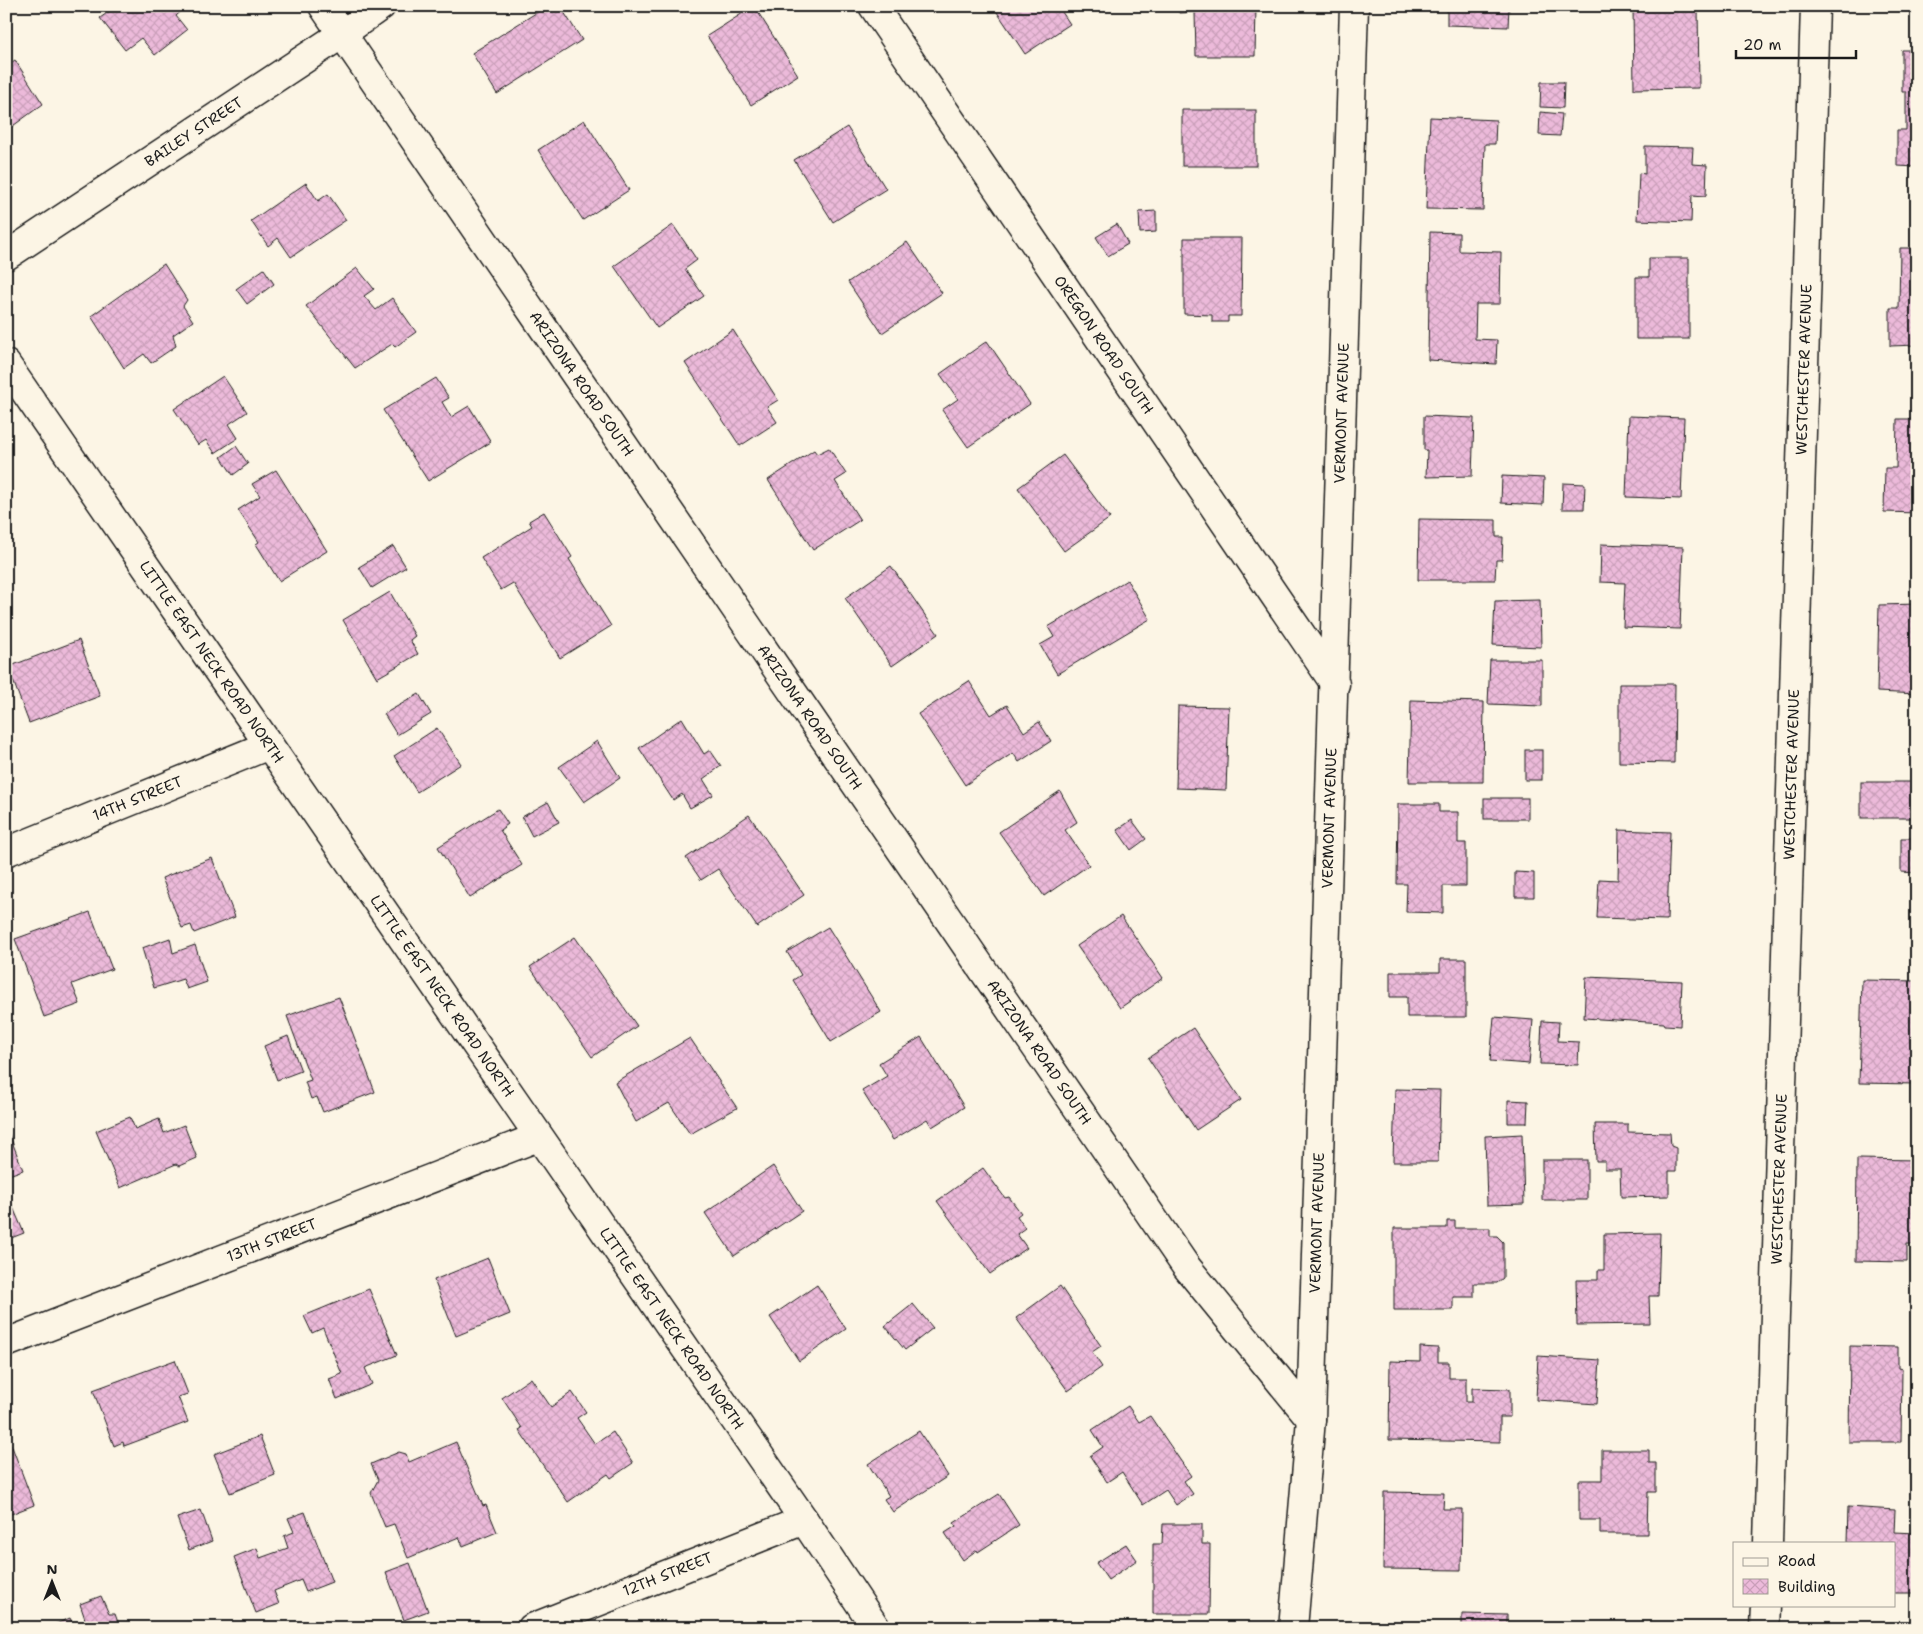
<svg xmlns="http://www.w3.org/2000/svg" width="1923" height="1634" font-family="'Shantell Sans',sans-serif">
<defs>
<pattern id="building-cross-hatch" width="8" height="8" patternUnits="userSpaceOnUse" patternTransform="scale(1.25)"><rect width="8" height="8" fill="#ecbada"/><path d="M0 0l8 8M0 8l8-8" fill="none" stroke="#ca9fba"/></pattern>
</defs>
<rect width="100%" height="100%" fill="#fcf5e5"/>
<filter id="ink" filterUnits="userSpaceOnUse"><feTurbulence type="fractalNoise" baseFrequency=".02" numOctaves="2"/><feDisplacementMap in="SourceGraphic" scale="10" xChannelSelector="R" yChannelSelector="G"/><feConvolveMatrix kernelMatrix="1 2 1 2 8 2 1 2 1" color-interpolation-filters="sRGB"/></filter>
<g filter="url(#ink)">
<!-- building -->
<g fill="url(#building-cross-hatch)" stroke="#1c1c1c">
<polygon points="117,6 187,6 176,16 187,30 155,55 141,38 125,50 100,18"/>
<polygon points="547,6 560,6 582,40 497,94 472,53"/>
<polygon points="754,6 798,75 751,105 707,36"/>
<polygon points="993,6 1058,6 1070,24 1025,54"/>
<polygon points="1178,6 1256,6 1255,56 1196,56 1195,12 1179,13"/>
<polygon points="1447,6 1509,6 1508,27 1447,25"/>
<polygon points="1633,6 1698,6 1699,88 1634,89"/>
<polygon points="1902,50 1917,50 1917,167 1897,166 1897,130 1906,130 1906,92 1902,92"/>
<polygon points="15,60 43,104 6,131 6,66"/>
<polygon points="1541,82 1564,82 1563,108 1540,107"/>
<rect x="1182" y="110" width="74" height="56"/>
<polygon points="1540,112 1562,114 1560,136 1539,135"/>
<polygon points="1430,117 1496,120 1495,144 1485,144 1483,210 1426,209"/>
<polygon points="584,120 629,190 583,220 538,150"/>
<polygon points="847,127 886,189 833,222 794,160"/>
<polygon points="1645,146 1693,147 1692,164 1707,165 1706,196 1692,195 1691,222 1637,220 1639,173 1645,174"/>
<polygon points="306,183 318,201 328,194 346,220 291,257 278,238 268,246 251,221"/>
<polygon points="1156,211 1156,232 1140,233 1139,212"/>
<polygon points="1117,224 1128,244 1108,256 1096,237"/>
<polygon points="673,225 697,260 685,269 704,296 657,328 614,266"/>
<polygon points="1430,232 1459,233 1459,251 1501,252 1500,304 1476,304 1475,339 1497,340 1496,364 1428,360"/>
<polygon points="1184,238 1242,238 1241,316 1228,316 1228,322 1212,322 1212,315 1184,314"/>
<polygon points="907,242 942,293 882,333 848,282"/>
<polygon points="1900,248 1917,248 1917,345 1890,346 1890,308 1899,308"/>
<polygon points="1649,258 1689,258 1689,339 1636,339 1636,277 1649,277"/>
<polygon points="164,264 187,300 183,306 193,321 173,335 176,346 151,363 144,354 124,368 91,316"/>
<polygon points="357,268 374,289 364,296 376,310 392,298 416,332 395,347 392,344 355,368 306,306"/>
<polygon points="264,269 274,284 247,304 236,289"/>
<polygon points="733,330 778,400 767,407 777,422 740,446 685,363"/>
<polygon points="987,341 1030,404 968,447 942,410 958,399 940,374"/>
<polygon points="223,376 247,412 229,424 238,438 215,453 206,440 198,445 174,409"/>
<polygon points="436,378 449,398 442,402 451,417 469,406 491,442 428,481 383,410"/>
<polygon points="1424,416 1474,418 1472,476 1426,477 1427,450 1424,450"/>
<polygon points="1629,416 1684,418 1681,499 1626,497"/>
<polygon points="1897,419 1917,419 1917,513 1884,512 1885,468 1896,468"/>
<polygon points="236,446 248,464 233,475 221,457"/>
<polygon points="829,448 846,474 835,481 860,520 813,550 768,480 814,450 817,454"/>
<polygon points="1063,455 1110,518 1064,551 1018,488"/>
<polygon points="276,470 327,551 279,581 256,544 259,542 238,510 260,496 252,484"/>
<polygon points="1502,476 1544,478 1543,505 1501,503"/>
<polygon points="1563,483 1585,484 1584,509 1562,509"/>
<polygon points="544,512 572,557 569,559 611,626 560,658 513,583 501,590 481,558 532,526 529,521"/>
<polygon points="1419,519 1496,520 1496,537 1503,537 1502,560 1496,560 1495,580 1418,580"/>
<polygon points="1601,544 1683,547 1680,629 1623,627 1625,583 1600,582"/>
<polygon points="393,546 406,567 372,588 359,567"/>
<polygon points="891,566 938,634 892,666 845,598"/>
<polygon points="1127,580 1150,619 1057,674 1040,645 1054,637 1048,627"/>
<polygon points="390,592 415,636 410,640 418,654 377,678 343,620"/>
<polygon points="1540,600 1541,647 1493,645 1495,601"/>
<polygon points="1917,604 1917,694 1877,692 1879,605"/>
<polygon points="79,640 100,696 29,723 8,667"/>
<polygon points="1490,660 1542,660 1542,706 1488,704"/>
<polygon points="969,681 991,715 1007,705 1024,732 1039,722 1051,741 1019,762 1013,753 965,785 918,714"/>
<polygon points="1619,684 1675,684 1674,763 1619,762"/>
<polygon points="419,694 431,714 397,735 384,714"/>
<polygon points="1411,700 1484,702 1483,782 1409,782"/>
<polygon points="1178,706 1229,707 1226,790 1176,788"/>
<polygon points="682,718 704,754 710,750 721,766 703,779 713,795 690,808 682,794 673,800 639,748"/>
<polygon points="437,728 461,764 417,792 394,756"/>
<polygon points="597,741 620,778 584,802 559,767"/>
<rect x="1525" y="750" width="17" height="30"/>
<rect x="1861" y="782" width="50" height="36"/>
<polygon points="1060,791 1077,822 1065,830 1089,865 1044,896 999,832"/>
<rect x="1484" y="798" width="44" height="21"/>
<polygon points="548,802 559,822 532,836 522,817"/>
<polygon points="1398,804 1439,804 1439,812 1458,812 1458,843 1466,843 1466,886 1443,886 1443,913 1406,912 1407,884 1397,884"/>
<polygon points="498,809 508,824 500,830 522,865 470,898 438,847"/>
<polygon points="749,815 804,895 757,927 718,869 701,880 686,858"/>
<polygon points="1132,820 1146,839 1131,850 1117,830"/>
<polygon points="1619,830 1670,832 1667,920 1597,918 1599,879 1618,880"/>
<polygon points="1901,838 1917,838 1917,873 1901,872"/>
<polygon points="212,858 235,917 194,933 191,925 182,928 162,878"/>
<polygon points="1515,872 1534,873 1534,897 1515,897"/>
<polygon points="90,912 112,969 72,984 80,1004 44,1017 15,939"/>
<polygon points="1121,916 1163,978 1120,1008 1077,946"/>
<polygon points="828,927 881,1012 831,1042 793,980 801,975 787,952"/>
<polygon points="575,937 637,1026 592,1057 530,967"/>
<polygon points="170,938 173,953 195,945 207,982 187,989 183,979 154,988 142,948"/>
<polygon points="1440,959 1466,959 1466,1017 1407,1017 1407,997 1390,997 1390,972 1440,972"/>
<polygon points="1586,977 1682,981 1680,1026 1665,1025 1664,1023 1584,1018"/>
<polygon points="1862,980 1917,981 1915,1084 1859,1083"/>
<polygon points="339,997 375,1092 323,1112 317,1097 311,1099 305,1082 311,1080 287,1016"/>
<polygon points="1494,1017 1533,1020 1529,1064 1490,1061"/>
<polygon points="1542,1021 1559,1022 1558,1041 1579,1042 1578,1065 1540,1064"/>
<polygon points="1193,1028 1241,1100 1196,1130 1148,1058"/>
<polygon points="288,1036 301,1071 277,1080 264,1046"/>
<polygon points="921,1037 964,1107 932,1127 927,1119 893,1140 862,1091 887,1076 879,1063"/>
<polygon points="690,1038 737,1108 690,1134 669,1103 636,1122 615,1082"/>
<polygon points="1395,1089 1440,1090 1438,1162 1393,1162"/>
<polygon points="1508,1100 1528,1101 1527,1123 1508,1123"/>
<polygon points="130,1117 135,1129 159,1119 164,1133 184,1125 197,1158 179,1166 176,1164 120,1188 96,1131"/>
<polygon points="1595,1124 1628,1124 1628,1132 1670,1133 1671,1146 1676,1148 1676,1171 1669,1171 1669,1196 1621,1197 1620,1169 1605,1169 1605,1161 1596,1161"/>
<polygon points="6,1134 9,1134 23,1170 6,1176"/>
<polygon points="1522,1134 1524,1204 1487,1205 1485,1136"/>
<polygon points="1857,1159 1917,1160 1917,1244 1907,1244 1907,1262 1856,1261"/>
<rect x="1542" y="1160" width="45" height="40"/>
<polygon points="773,1166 802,1211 734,1256 705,1213"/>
<polygon points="983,1168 1005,1198 1009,1197 1021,1213 1017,1216 1025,1228 1017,1234 1027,1248 990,1274 937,1201"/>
<polygon points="6,1191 24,1233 6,1240"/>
<polygon points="1447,1221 1455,1221 1455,1228 1490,1228 1490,1236 1497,1236 1503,1242 1503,1278 1497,1283 1474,1283 1474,1297 1453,1297 1453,1310 1394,1310 1394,1228 1447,1228"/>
<polygon points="1660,1233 1658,1296 1649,1296 1650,1324 1577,1325 1576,1280 1598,1280 1598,1270 1604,1270 1604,1234"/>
<polygon points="488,1258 510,1314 456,1336 434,1280"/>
<polygon points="817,1285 846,1329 799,1361 770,1317"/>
<polygon points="1060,1286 1101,1346 1092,1352 1102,1367 1068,1391 1016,1318"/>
<polygon points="369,1289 397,1355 365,1368 372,1384 337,1399 329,1379 342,1374 323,1328 312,1333 304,1316"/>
<polygon points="913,1304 933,1328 905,1350 885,1326"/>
<polygon points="1850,1346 1898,1347 1898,1368 1902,1369 1901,1442 1849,1442"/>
<polygon points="1420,1347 1438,1348 1438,1362 1449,1362 1449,1378 1466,1378 1466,1402 1472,1402 1472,1388 1510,1389 1510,1417 1500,1417 1500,1442 1389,1440 1390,1361 1420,1362"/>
<polygon points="1538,1356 1600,1360 1597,1404 1536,1400"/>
<polygon points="175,1360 188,1394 178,1397 188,1422 124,1446 123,1442 114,1446 93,1390"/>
<polygon points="531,1378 551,1407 572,1392 586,1412 577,1418 595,1444 613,1432 633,1463 611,1478 608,1474 568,1502 519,1430 522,1428 502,1398"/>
<polygon points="1128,1406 1139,1422 1150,1416 1191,1476 1184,1481 1193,1494 1176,1505 1166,1490 1143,1505 1122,1472 1107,1482 1090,1456 1103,1447 1092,1430"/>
<polygon points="919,1431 948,1476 893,1512 884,1499 889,1496 868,1464"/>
<polygon points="260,1436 275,1475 230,1493 214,1454"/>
<polygon points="456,1442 483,1506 486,1505 497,1532 463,1546 459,1537 408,1558 394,1524 385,1527 371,1493 378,1480 371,1464 399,1452 406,1454 409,1462"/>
<polygon points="11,1444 34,1505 6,1516 6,1446"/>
<polygon points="1602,1450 1649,1450 1649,1463 1656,1463 1656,1492 1648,1492 1647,1534 1600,1534 1600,1520 1579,1520 1579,1480 1602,1480"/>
<polygon points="1384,1492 1444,1493 1443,1509 1462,1509 1461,1570 1383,1569"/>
<polygon points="999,1494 1019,1525 978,1552 977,1550 963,1560 945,1533 956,1526 954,1523"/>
<polygon points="1848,1507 1895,1510 1894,1532 1917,1533 1917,1593 1894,1593 1894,1543 1847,1543"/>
<polygon points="201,1510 212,1541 189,1550 177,1518"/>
<polygon points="305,1512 332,1582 306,1592 301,1580 274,1591 279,1604 256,1613 234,1557 257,1548 260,1558 288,1548 284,1536 294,1532 288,1518"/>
<polygon points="1163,1524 1202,1524 1202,1544 1210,1544 1209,1614 1153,1614 1153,1544 1162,1544"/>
<polygon points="1126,1544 1137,1560 1108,1580 1096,1563"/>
<polygon points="410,1563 428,1611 404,1620 386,1572"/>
<polygon points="101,1596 109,1614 115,1614 120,1628 47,1628 70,1618 74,1627 86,1622 80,1604"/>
<polygon points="1462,1614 1507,1615 1507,1628 1462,1628"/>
</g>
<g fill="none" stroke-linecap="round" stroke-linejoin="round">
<!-- minor casing -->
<g stroke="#1c1c1c" stroke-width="31">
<g id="minor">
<path id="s1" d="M323,6L1185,1265L1311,1419"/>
<path id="s2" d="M873,6L1335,684"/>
<path id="s3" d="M6,256L342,34L381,6"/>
<path id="s4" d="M6,852L269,745"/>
<path id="s5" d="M6,1343L538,1137"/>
<path id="s6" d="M1768,1543L1815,6"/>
<path id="s7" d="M532,1628L804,1520"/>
<path id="s8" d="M1293,1628L1311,1419L1354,6"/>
<polyline points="1765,1628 1766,1605"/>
</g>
</g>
<!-- major casing -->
<g stroke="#1c1c1c" stroke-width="31">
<g id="major">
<path id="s9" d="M6,364L804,1520L876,1628"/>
</g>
</g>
<!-- minor -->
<use href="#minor" stroke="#fcf5e5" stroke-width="28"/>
<!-- major -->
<use href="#major" stroke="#fcf5e5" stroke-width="28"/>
</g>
</g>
<g text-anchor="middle" stroke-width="4" stroke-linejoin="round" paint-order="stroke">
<!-- street labels -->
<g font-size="15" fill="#1c1c1c" stroke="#fcf5e5">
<text dy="5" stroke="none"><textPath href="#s3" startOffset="225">BAILEY STREET</textPath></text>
<text dy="5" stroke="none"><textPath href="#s2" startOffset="410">OREGON ROAD SOUTH</textPath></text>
<text dy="5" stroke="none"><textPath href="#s6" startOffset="1174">WESTCHESTER AVENUE</textPath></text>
<text dy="5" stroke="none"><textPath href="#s1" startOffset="458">ARIZONA ROAD SOUTH</textPath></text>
<text dy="5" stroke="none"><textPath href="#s8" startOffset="1216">VERMONT AVENUE</textPath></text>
<text dy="5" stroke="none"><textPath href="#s9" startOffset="362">LITTLE EAST NECK ROAD NORTH</textPath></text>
<text dy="5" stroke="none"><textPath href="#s1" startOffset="862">ARIZONA ROAD SOUTH</textPath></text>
<text dy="5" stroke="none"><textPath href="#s6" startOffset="769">WESTCHESTER AVENUE</textPath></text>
<text dy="5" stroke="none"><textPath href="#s4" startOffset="142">14TH STREET</textPath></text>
<text dy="5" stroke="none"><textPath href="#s8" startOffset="811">VERMONT AVENUE</textPath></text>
<text dy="5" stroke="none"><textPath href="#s9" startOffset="768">LITTLE EAST NECK ROAD NORTH</textPath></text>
<text dy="5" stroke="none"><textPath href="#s1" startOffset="1268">ARIZONA ROAD SOUTH</textPath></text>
<text dy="5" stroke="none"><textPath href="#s6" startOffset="364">WESTCHESTER AVENUE</textPath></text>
<text dy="5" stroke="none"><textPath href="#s8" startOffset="406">VERMONT AVENUE</textPath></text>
<text dy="5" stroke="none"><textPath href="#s5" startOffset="285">13TH STREET</textPath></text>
<text dy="5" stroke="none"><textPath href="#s9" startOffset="1172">LITTLE EAST NECK ROAD NORTH</textPath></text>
<text dy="5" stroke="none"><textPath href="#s7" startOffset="146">12TH STREET</textPath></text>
</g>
</g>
<!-- margin -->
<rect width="1923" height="1634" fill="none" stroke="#fcf5e5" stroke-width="25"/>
<rect x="12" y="12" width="1898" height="1609" fill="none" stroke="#1c1c1c" stroke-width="2" filter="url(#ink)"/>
<!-- legend -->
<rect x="1733" y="1542" width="162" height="65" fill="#fcf5e5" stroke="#a29e95"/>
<rect x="1743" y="1558" width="25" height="8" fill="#fcf5e5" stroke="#a29e95"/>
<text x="1778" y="1566" font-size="15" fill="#1c1c1c">Road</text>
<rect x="1743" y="1579" width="25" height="15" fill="url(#building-cross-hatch)" stroke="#a29e95"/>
<text x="1778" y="1592" font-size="15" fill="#1c1c1c">Building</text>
<!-- north arrow -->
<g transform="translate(52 1582)" stroke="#fcf5e5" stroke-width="4" paint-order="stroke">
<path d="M0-4L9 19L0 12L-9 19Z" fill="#1c1c1c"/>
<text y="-8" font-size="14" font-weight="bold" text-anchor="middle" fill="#1c1c1c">N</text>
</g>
<!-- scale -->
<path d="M1736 50v8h120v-8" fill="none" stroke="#1c1c1c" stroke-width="2.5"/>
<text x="1743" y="50" font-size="15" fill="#1c1c1c" stroke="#fcf5e5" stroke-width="4" paint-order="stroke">20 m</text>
</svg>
